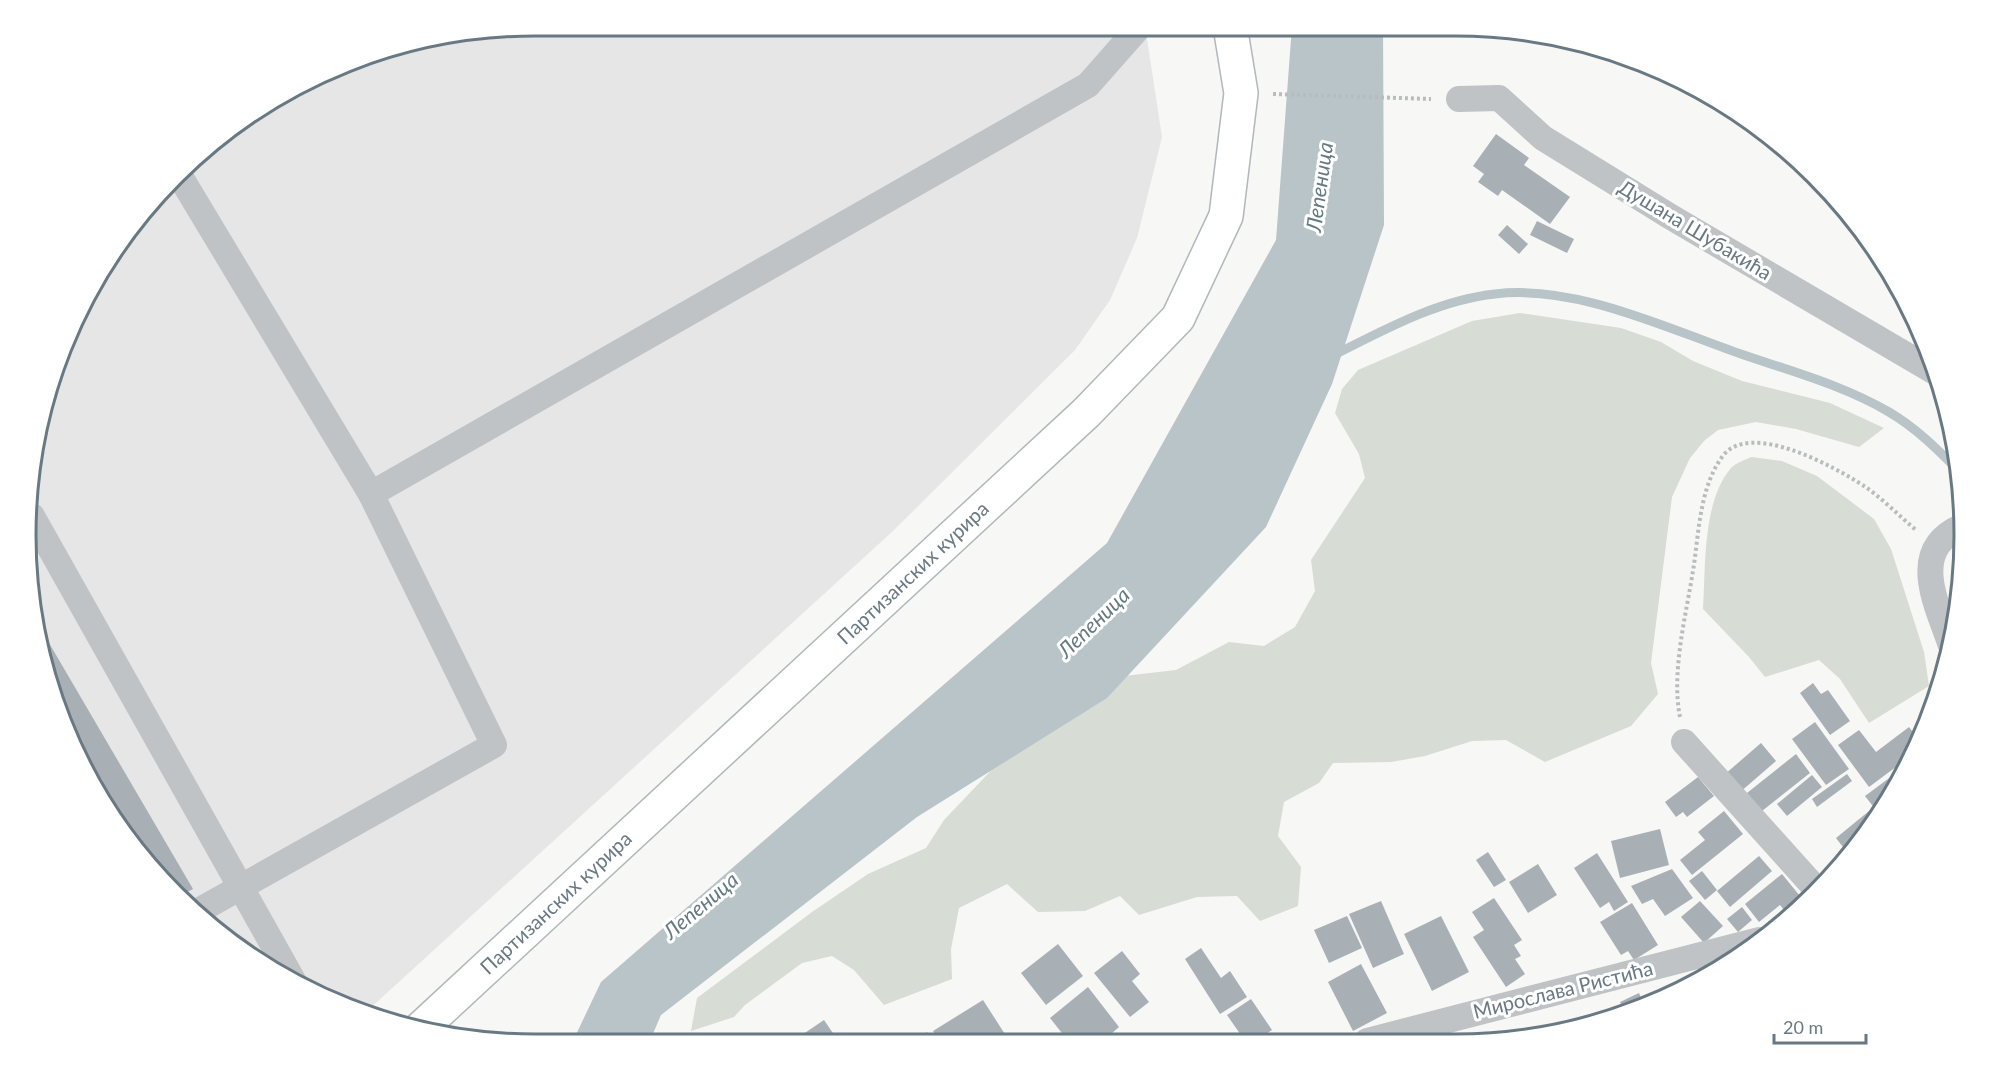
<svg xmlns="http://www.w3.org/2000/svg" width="1990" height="1070" font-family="Lato,sans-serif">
<rect width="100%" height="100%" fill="#f7f7f5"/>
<!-- built -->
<polygon fill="#e5e6e5" points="535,26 1145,26 1162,137 1137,238 1110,300 1075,350 893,531 366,1012 281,976 152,871 64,730 27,569 43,403 111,252 225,131 371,53"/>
<!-- green -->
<g fill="#d7dcd4">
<polygon points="1520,313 1621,328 1661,342 1693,361 1742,381 1830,403 1884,428 1859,447 1796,429 1756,422 1718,430 1704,441 1690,458 1672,497 1651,663 1658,694 1631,726 1545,762 1506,740 1472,741 1425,756 1391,762 1333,763 1319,783 1284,802 1278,836 1301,867 1298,906 1260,921 1237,896 1197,897 1139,915 1120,896 1085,911 1038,912 1007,884 959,908 951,949 952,979 884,1005 854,970 832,956 802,963 745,1005 734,1017 691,1031 697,998 812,912 868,874 926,848 944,820 1024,736 1124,676 1176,670 1229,642 1264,646 1295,627 1315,591 1311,560 1365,478 1359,454 1335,413 1342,389 1358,370 1472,321"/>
<path d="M1751,457L1782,461L1817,476L1874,519L1891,549L1924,652L1929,686L1869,723L1840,679L1819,660L1765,677L1749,657L1703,609C1706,567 1702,502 1731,468C1736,463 1745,460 1751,457Z"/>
</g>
<!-- water -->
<polygon fill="#b8c4c8" points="1292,26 1383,26 1384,225 1332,384 1266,527 1107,698 917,817 661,1015 649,1043 572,1043 601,982 1107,543 1276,240"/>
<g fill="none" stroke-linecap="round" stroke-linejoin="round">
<!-- stream -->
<path stroke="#b8c4c8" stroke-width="9" d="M1334,355C1384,330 1438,300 1495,294C1575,284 1666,328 1741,354C1790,371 1843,385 1889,412C1916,428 1936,448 1958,470"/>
</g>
<!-- building -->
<g fill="#a9b0b5">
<polygon points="1496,134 1529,158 1524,165 1570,197 1550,224 1502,190 1498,196 1478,182 1484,174 1473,166"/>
<polygon points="1537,221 1574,239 1567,253 1530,235"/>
<polygon points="1507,225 1528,244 1519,254 1498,235"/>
<polygon points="42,631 193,889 182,895 152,871 64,730"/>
<polygon points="1813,683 1821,694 1828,690 1850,721 1830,735 1800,693"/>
<polygon points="1815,722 1849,769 1826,785 1792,739"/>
<polygon points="1909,727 1919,740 1912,755 1869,787 1838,745 1859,730 1876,752"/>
<polygon points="1761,743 1776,761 1739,793 1724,775"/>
<polygon points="1796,754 1810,773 1762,811 1747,793"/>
<polygon points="1896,773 1901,779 1879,814 1865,796"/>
<polygon points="1847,774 1852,781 1817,807 1812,799"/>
<polygon points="1812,775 1822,787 1787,816 1777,804"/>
<polygon points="1698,777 1714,796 1687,817 1683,812 1676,817 1665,802"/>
<polygon points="1724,811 1743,834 1692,875 1680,860 1705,840 1698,832"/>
<polygon points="1869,811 1875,819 1849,855 1836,838"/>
<polygon points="1660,829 1669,865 1620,878 1611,841"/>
<polygon points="1488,852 1506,880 1494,887 1476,860"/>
<polygon points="1597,853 1628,902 1614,911 1609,902 1600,908 1574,868"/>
<polygon points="1759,856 1772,871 1730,907 1717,891"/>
<polygon points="1538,864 1557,895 1528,913 1509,882"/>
<polygon points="1672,869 1693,898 1665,916 1653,899 1642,904 1631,886"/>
<polygon points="1702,871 1717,890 1705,900 1689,881"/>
<polygon points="1782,874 1804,901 1788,915 1780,905 1759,922 1745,904"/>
<polygon points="1494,898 1522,940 1514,945 1521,956 1515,959 1525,974 1506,987 1473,937 1484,930 1472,912"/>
<polygon points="1381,901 1404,954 1373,968 1349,914"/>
<polygon points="1700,901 1723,926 1704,943 1681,917"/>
<polygon points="1632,903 1658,945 1634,960 1628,951 1621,955 1600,922"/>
<polygon points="1742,907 1752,920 1738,932 1727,919"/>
<polygon points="1347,916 1362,948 1329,963 1314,930"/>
<polygon points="1441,916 1469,972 1432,991 1404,934"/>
<polygon points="1058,944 1083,976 1046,1005 1021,973"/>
<polygon points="1201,948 1221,978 1230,971 1247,997 1220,1014 1185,959"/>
<polygon points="1122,951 1140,974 1132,981 1149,1002 1130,1017 1094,973"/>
<polygon points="1361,964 1387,1013 1353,1031 1328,982"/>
<polygon points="1088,987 1119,1027 1102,1042 1069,1042 1050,1018"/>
<polygon points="1639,993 1645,1007 1625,1012 1620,1002"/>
<polygon points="1251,999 1272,1030 1266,1034 1271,1041 1245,1041 1227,1015"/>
<polygon points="983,1000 1010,1042 940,1042 933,1031"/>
<polygon points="824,1020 839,1042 790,1043"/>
<polygon points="927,1032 933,1042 911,1042"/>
</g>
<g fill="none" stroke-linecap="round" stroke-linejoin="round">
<!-- secondary casing -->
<g stroke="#b1b7bb" stroke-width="36">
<polyline id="secondary" points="419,1030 1086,413 1178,318 1226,216 1241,93 1230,26"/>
</g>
<!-- path -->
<g stroke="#b9bcbe" stroke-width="4" stroke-dasharray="3 3" stroke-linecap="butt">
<polyline points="1273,94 1431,99"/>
<path d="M1680,717C1671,673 1686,615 1693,571C1699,534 1699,489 1722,457C1749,419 1835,467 1864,486C1882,498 1899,516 1916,530"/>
</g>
<!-- street -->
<g stroke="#bfc3c6" stroke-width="26">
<polyline points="1459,99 1499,98 1543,138 1671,217 1935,372"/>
<polyline points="181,178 371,494 494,745 200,910"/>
<polyline points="371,494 1088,85 1140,26"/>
<polyline points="32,516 294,982"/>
<path d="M1950,643C1936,602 1908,549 1963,526"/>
<polyline points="1684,742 1817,890"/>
<polyline points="1367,1041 1759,940"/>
</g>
<!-- secondary -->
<use href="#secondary" stroke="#fff" stroke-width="33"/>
</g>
<g text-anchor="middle" stroke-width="6" stroke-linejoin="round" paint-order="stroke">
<!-- street labels -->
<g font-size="20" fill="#697983" stroke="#fff">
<text transform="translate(1695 230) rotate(31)" y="7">Душана Шубакића</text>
<text transform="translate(913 573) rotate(-43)" y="7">Партизанских курира</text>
<text transform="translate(556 903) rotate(-43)" y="7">Партизанских курира</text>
<text transform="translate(1563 990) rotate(-14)" y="7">Мирослава Ристића</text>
</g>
<!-- water labels -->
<g font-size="21" font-style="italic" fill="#657a7f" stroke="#fff">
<text transform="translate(1320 187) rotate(-82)" y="7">Лепеница</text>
<text transform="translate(1094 623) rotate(-44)" y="7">Лепеница</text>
<text transform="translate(701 906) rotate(-40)" y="7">Лепеница</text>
</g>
</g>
<!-- crop -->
<path d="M0 0H1990V1070H0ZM535 36H1455A499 499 0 0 1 1954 535V535A499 499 0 0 1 1455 1034H535A499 499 0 0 1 36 535V535A499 499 0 0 1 535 36Z" fill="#fff" fill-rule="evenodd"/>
<path fill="none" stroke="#697983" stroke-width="3" d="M535 36H1455A499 499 0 0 1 1954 535V535A499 499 0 0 1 1455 1034H535A499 499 0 0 1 36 535V535A499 499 0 0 1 535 36Z"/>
<!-- scale -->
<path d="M1774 1034v9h92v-9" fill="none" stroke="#697983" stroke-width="3"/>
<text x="1783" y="1034" font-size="18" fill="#697983" stroke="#ffffff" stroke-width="4.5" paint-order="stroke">20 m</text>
</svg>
